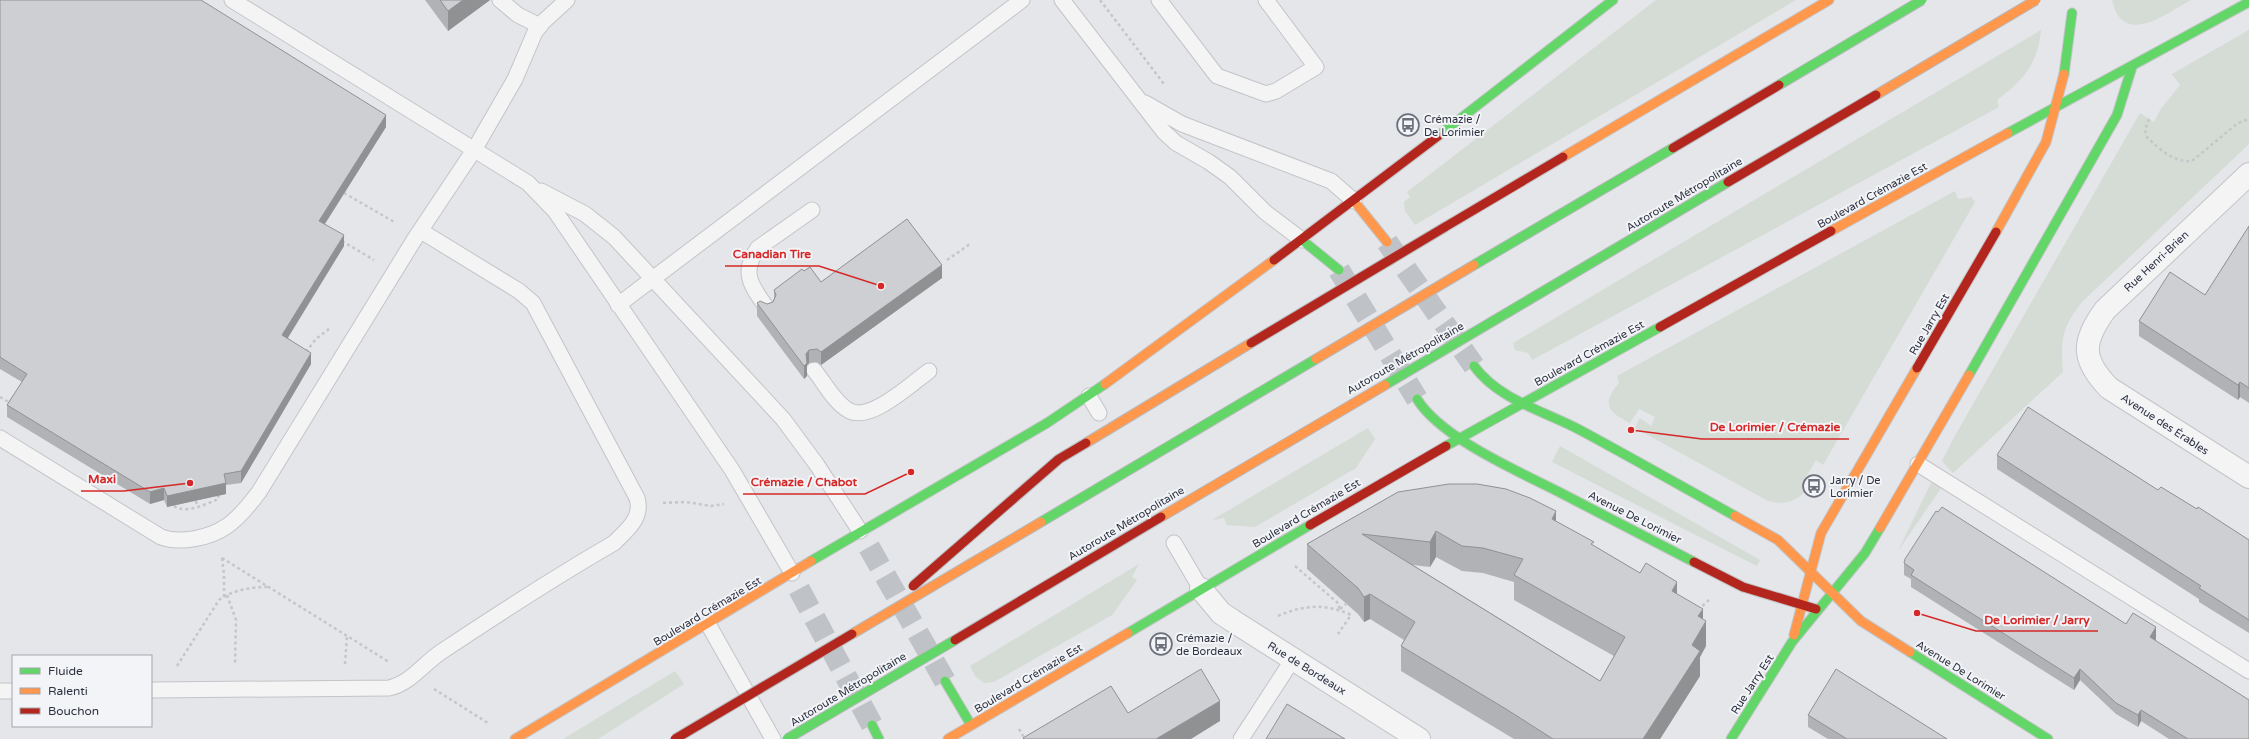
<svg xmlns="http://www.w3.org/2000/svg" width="2249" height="739" font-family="'Varela Round',sans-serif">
<rect width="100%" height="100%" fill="#e4e6e9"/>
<!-- green -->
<g fill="#d4dcd5">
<polygon points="1656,0 1796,0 1415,225 1405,211 1404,202 1410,197 1407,192"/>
<path d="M2112,0H2191C2165,14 2123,48 2112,0Z"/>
<path d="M2041,30C2038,64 2023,81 1997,100L1999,107L1532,360L1528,353L1515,350L1513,343Z"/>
<path d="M2249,30V144L2082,302C2062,327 2060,341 2063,372L1953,473L1942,461L1953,439L2140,113L2154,122L2160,110L2180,85L2172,74Z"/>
<path d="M1955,191L1958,199L1971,197L1975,202L1823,465L1816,460L1806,477L1813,482C1802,498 1788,507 1768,501L1635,428L1640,418L1651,426L1655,417L1639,409L1630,423C1608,412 1601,404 1619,383L1617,376Z"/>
<polygon points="1368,428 1375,439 1356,468 1255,527 1227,525 1224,518 1212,520"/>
<polygon points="1560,446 1760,560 1757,566 1552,462"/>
<polygon points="1931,483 1941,488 1898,551"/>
<polygon points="1139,564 1132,577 1137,580 1112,615 994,682 984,683 975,676 970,666"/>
<polygon points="675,671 684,684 598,739 563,739"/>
</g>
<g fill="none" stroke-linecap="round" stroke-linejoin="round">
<!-- secondary-tunnel -->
<g stroke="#bfc2c7" stroke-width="22" stroke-dasharray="22 11" stroke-linecap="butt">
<polyline points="1387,242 1474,366"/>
<polyline points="1339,270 1417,399"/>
<polyline points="869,547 945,681"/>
<polyline points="799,589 872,725"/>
</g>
<!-- lane casing -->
<g stroke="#c3c4c7" stroke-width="17">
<g id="lane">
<polyline points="232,0 528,183 555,211 732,470 792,573"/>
<polyline points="500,0 518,15 540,26"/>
<polyline points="1062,0 1164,132 1176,143 1209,162 1230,177 1265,212 1302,240"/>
<polyline points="1159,0 1217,76 1266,94 1276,91 1316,67 1266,0"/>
<polyline points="1145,103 1182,124 1331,181 1354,201"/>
<polyline points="541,191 585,214 614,237 783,419 817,465 860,531"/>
<polyline points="618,305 1022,0"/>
<path d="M767,308C752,287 740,273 758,248L812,210"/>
<path d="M814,370C824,382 834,402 848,410C869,424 912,383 929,371"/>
<polyline points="1089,396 1099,413"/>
<path d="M0,438L161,537C180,544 210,538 227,526C239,518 250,504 259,492L414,240L474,150L515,79L535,32L543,22L567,0"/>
<polyline points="1918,464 2249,671"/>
<polyline points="1174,543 1201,589"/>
<polyline points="708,624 773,739"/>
<path d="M151,690L389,688C411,683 423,664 441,652C498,614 555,577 614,543C627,530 643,518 637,498L533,303L519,291L421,231"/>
<polyline points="0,691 13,691"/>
<polyline points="1241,739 1293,659"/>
</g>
</g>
<!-- street casing -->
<g stroke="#c3c4c7" stroke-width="24">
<g id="street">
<path d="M2249,174L2105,310C2082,342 2081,359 2109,388L2249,477"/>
<polyline points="1201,589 1221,613 1233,621 1419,739"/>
</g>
</g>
<!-- fast casing -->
<g stroke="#c3c4c7" stroke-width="11">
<g id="fast">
<polyline points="2064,74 2072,13"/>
<polyline points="2008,133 2249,2"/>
<polyline points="1438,136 1613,0"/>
<polyline points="1302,240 1339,270"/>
<path d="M1474,366C1499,400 1544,411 1580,430C1632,458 1683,487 1735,516"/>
<polyline points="1969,375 2117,115 2132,67"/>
<path d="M1417,399C1441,438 1518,471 1559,492C1604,515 1649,539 1694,562"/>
<polyline points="1446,446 1660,327"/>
<polyline points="811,561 1047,423 1105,384"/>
<polyline points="1128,633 1310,525"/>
<polyline points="1910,652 2048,739"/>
<polyline points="945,681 971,725"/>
<polyline points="872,725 879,739"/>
<polyline points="1731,739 1792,642 1865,553 1880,528"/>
</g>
</g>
<!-- slow casing -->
<g stroke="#c3c4c7" stroke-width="11">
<g id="slow">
<polyline points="1563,157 1829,0"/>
<polyline points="1354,201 1387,242"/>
<polyline points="1831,231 2008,133"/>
<polyline points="1996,232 2046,142 2064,74"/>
<polyline points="1105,384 1274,260"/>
<polyline points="1735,516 1778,540 1861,621 1910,652"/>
<polyline points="1880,528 1969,375"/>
<polyline points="1794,635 1821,533 1917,368"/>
<polyline points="515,739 811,561"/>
<polyline points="948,739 1128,633"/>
</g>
</g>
<!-- jam casing -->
<g stroke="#c3c4c7" stroke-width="11">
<g id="jam">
<polyline points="1445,227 1563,157"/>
<polyline points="1274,260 1438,136"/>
<polyline points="1660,327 1831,231"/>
<polyline points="1917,368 1996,232"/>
<polyline points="1310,525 1446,446"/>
<polyline points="1694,562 1743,587 1816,609"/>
</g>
</g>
<!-- path -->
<g stroke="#c5c6ca" stroke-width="2.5" stroke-dasharray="3 3" stroke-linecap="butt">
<polyline points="1100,0 1164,84"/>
<path d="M2149,119L2145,130L2147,137C2159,149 2174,163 2192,161L2238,123L2249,119"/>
<polyline points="344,193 396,223"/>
<polyline points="342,241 374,260"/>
<polyline points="947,260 970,244"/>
<polyline points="306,352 316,339 329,329"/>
<polyline points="0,397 12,404"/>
<polyline points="196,501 197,506"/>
<polyline points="663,503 686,502 711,506 724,504"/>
<path d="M174,506C185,514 204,505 216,500L217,496L222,498"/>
<polyline points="222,558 389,662"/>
<polyline points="222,558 224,575 224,597"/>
<polyline points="1295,566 1339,604 1339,609"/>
<polyline points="227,595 236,620 235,665"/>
<polyline points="1340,609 1346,604"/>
<polyline points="1698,610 1709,600"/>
<path d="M1278,616C1303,605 1325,603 1351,615L1338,634"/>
<polyline points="345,664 347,636"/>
<path d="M177,666L219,600C233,590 251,587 268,587"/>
<polyline points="434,689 488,723"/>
<polyline points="1019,729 1025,739"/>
</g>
<!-- lane -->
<use href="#lane" stroke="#f4f4f5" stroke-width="15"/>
<!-- street -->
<use href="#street" stroke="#f4f4f5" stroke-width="22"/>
<!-- fast -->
<use href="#fast" stroke="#63d668" stroke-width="9"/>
<!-- slow -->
<use href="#slow" stroke="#ff974d" stroke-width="9"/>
<!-- jam -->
<use href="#jam" stroke="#b3261e" stroke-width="9"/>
<!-- fast-bridge casing -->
<g stroke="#b7b9bd" stroke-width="11" stroke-linecap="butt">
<g id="fast-bridge">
<polyline points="1779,85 1922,0"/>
<polyline points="1474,265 1673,148"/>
<polyline points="1385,385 1728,182"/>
<polyline points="1041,522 1316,359"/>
<polyline points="787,739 955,640"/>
</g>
</g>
<!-- slow-bridge casing -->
<g stroke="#b7b9bd" stroke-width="11" stroke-linecap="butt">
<g id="slow-bridge">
<polyline points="1876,95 2036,0"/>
<polyline points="1316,359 1474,265"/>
<polyline points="1086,443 1251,343"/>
<polyline points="1161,517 1385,385"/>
<polyline points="852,634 1041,522"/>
</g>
</g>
<!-- jam-bridge casing -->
<g stroke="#b7b9bd" stroke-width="11" stroke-linecap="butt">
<g id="jam-bridge">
<polyline points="1673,148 1779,85"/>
<polyline points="1728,182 1876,95"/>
<polyline points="1251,343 1445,227"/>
<polyline points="913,586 1059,459 1086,443"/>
<polyline points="955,640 1161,517"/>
<polyline points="675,739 852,634"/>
</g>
</g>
<!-- fast-bridge -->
<use href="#fast-bridge" stroke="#63d668" stroke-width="9"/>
<!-- slow-bridge -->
<use href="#slow-bridge" stroke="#ff974d" stroke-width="9"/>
<!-- jam-bridge -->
<use href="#jam-bridge" stroke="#b3261e" stroke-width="9"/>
</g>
<!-- wall -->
<g fill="#b1b2b5" fill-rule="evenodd">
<polygon points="0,0 386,127 325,224 344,246 288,338 311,364 241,483 226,485 226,494 167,507 164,500 150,504 7,417 7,405 22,382 0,369"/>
<polygon points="425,0 490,0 448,31"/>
<polygon points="2249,226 2249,403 2240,397 2238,400 2139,336 2139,321 2205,295"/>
<polygon points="804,271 821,282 942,278 821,365 817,362 809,363 807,365 807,376 804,379 757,316 757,303 767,304 773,302 774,298 774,290"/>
<polygon points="1997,455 2158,490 2197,509 2249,540 2249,633 2199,602 2199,599 1997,469"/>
<path d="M1398,492L1556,521L1594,546L1640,573L1677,594L1703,619L1706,646L1700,657V676L1660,739H1514L1401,671V646L1404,640L1370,619L1364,622L1358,614L1307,569V544ZM1436,557L1462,571L1483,573L1514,582V600L1614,656L1600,681L1413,565L1430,567Z"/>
<polygon points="1904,563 2126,624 2156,639 2155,641 2249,739 2169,739 2141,721 2138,727 2116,714 2080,680 2074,690 1911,587 1911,579 1904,575"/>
<polygon points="1808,715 1947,739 1828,739 1808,727"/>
</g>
<!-- shaded-wall -->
<g fill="#909193">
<polygon points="463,0 490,0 448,31 448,11"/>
<polygon points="386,115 386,127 319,233 319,221"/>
<polygon points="344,235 344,246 282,347 282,335"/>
<polygon points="942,265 942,278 821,365 821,352"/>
<polygon points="809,350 809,363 807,365 807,376 804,379 804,366 806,354"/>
<polygon points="311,353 311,364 241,483 241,471"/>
<polygon points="2240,382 2240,397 2238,400 2238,385"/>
<polygon points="226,483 226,494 167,507 167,496"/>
<polygon points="164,488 164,500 150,504 150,492"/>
<polygon points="1556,511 1556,537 1552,519"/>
<polygon points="1436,531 1436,557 1430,567 1430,542"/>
<polygon points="1677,582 1677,608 1672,591"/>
<polygon points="1370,594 1370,619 1364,622 1364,597"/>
<polygon points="1703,609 1703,627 1706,621 1706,646 1700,657 1700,676 1660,739 1643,739 1692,645 1698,616"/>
<polygon points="2156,627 2156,639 2150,649 2150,637"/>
<polygon points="2080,669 2080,680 2074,690 2074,678"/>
<polygon points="1220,701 1220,721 1191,739 1156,739"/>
<polygon points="2141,710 2141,721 2138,727 2138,715"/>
</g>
<!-- building -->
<g fill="#cecfd2" stroke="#909193" fill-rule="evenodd">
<polygon points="0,0 201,0 386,115 319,221 344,235 282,335 311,353 241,471 224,474 226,483 167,496 164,488 150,492 7,405 27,374 0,357"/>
<polygon points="440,0 463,0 448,11"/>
<polygon points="907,219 942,265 821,352 817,349 809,350 806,354 807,363 804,366 757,303 760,301 767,304 773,302 776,295 774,290 802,269 804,271 810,267 821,282"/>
<polygon points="2249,226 2249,388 2240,382 2238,385 2139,321 2170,272 2205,295"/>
<polygon points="2028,407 2158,490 2161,487 2197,509 2198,507 2249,540 2249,620 2199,588 2201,586 1997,455"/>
<path d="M1449,484H1477L1506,489L1530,498L1556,511L1552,519L1594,542L1591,544L1640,573L1646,563L1677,582L1672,591L1703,609L1698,616L1706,621L1692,645L1700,651L1643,739H1553L1506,709L1401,646L1415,622L1370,594L1364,597L1358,588L1307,544L1398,492ZM1436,531L1462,546L1483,548L1523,559L1514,575L1625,637L1600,681L1362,534L1430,542Z"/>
<polygon points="1942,507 2126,624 2133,613 2156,627 2150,637 2249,700 2249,739 2188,739 2141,710 2138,715 2116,703 2080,669 2074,678 1911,575 1914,570 1904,563 1905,559 1936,511 1938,512"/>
<polygon points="1201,669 1220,701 1156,739 1024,739 1023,738 1111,686 1128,713"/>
<polygon points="1836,669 1947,739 1847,739 1808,715"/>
<polygon points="1287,704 1345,739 1266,739"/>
</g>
<!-- icons -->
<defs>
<g id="bus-ring" transform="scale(1.15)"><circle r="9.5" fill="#f3f4f7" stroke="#6d707b" stroke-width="1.5"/><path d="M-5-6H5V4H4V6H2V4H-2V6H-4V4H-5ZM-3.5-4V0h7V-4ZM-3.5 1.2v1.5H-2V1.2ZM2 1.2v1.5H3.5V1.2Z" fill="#6d707b"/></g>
</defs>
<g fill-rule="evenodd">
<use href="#bus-ring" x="1408" y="125"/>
<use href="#bus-ring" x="1814" y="486"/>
<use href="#bus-ring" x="1161" y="644"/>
</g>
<g text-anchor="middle" stroke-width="4" stroke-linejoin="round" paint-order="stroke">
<!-- poi labels -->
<g font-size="11" fill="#2d3140" stroke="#f3f4f7" text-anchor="start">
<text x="1424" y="123">Crémazie /<tspan x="1424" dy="13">De Lorimier</tspan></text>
<text x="1830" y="484">Jarry / De<tspan x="1830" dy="13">Lorimier</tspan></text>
<text x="1176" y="642">Crémazie /<tspan x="1176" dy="13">de Bordeaux</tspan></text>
</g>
<!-- street labels -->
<g font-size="11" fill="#2d3140" stroke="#f3f4f7">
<text transform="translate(1684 194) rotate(-31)" y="4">Autoroute Métropolitaine</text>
<text transform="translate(1872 195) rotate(-29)" y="4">Boulevard Crémazie Est</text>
<text transform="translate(2156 261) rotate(-43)" y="4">Rue Henri-Brien</text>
<text transform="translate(1929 324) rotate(-60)" y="4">Rue Jarry Est</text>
<text transform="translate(1589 353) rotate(-29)" y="4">Boulevard Crémazie Est</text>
<text transform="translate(1405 358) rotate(-30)" y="4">Autoroute Métropolitaine</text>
<text transform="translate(2165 424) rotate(33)" y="4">Avenue des Érables</text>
<text transform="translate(1306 513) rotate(-31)" y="4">Boulevard Crémazie Est</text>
<text transform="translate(1635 517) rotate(27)" y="4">Avenue De Lorimier</text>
<text transform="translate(1126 523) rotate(-31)" y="4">Autoroute Métropolitaine</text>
<text transform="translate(707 611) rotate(-31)" y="4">Boulevard Crémazie Est</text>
<text transform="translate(1307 668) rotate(32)" y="4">Rue de Bordeaux</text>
<text transform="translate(1961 670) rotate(32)" y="4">Avenue De Lorimier</text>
<text transform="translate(1028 678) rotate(-31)" y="4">Boulevard Crémazie Est</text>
<text transform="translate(1752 684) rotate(-57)" y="4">Rue Jarry Est</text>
<text transform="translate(848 689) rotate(-31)" y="4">Autoroute Métropolitaine</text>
</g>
</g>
<!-- callouts -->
<path fill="none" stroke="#d62828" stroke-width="1.5" d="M881 286L819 266H725M1631 430L1702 439H1849M190 483L124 491H81M911 472L865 494H743M1917 613L1976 631H2098"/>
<g fill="#d62828" stroke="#f3f4f7" stroke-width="1.5">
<circle cx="881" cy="286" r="4"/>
<circle cx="1631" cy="430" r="4"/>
<circle cx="190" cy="483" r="4"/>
<circle cx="911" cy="472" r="4"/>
<circle cx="1917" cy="613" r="4"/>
</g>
<g font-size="12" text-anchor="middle" font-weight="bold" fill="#d62828" stroke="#f3f4f7" stroke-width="4" stroke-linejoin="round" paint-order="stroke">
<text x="772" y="258">Canadian Tire</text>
<text x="1775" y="431">De Lorimier / Crémazie</text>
<text x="102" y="483">Maxi</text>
<text x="804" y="486">Crémazie / Chabot</text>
<text x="2037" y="624">De Lorimier / Jarry</text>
</g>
<!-- legend -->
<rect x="12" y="655" width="140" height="72" fill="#f3f4f7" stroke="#a4a6ae"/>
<rect x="20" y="668" width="20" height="6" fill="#63d668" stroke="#a4a6ae"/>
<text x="48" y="675" font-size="12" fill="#2d3140">Fluide</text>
<rect x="20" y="688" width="20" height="6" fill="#ff974d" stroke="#a4a6ae"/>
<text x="48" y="695" font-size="12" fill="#2d3140">Ralenti</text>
<rect x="20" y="708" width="20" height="6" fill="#b3261e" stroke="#a4a6ae"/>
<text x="48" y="715" font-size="12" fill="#2d3140">Bouchon</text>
</svg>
